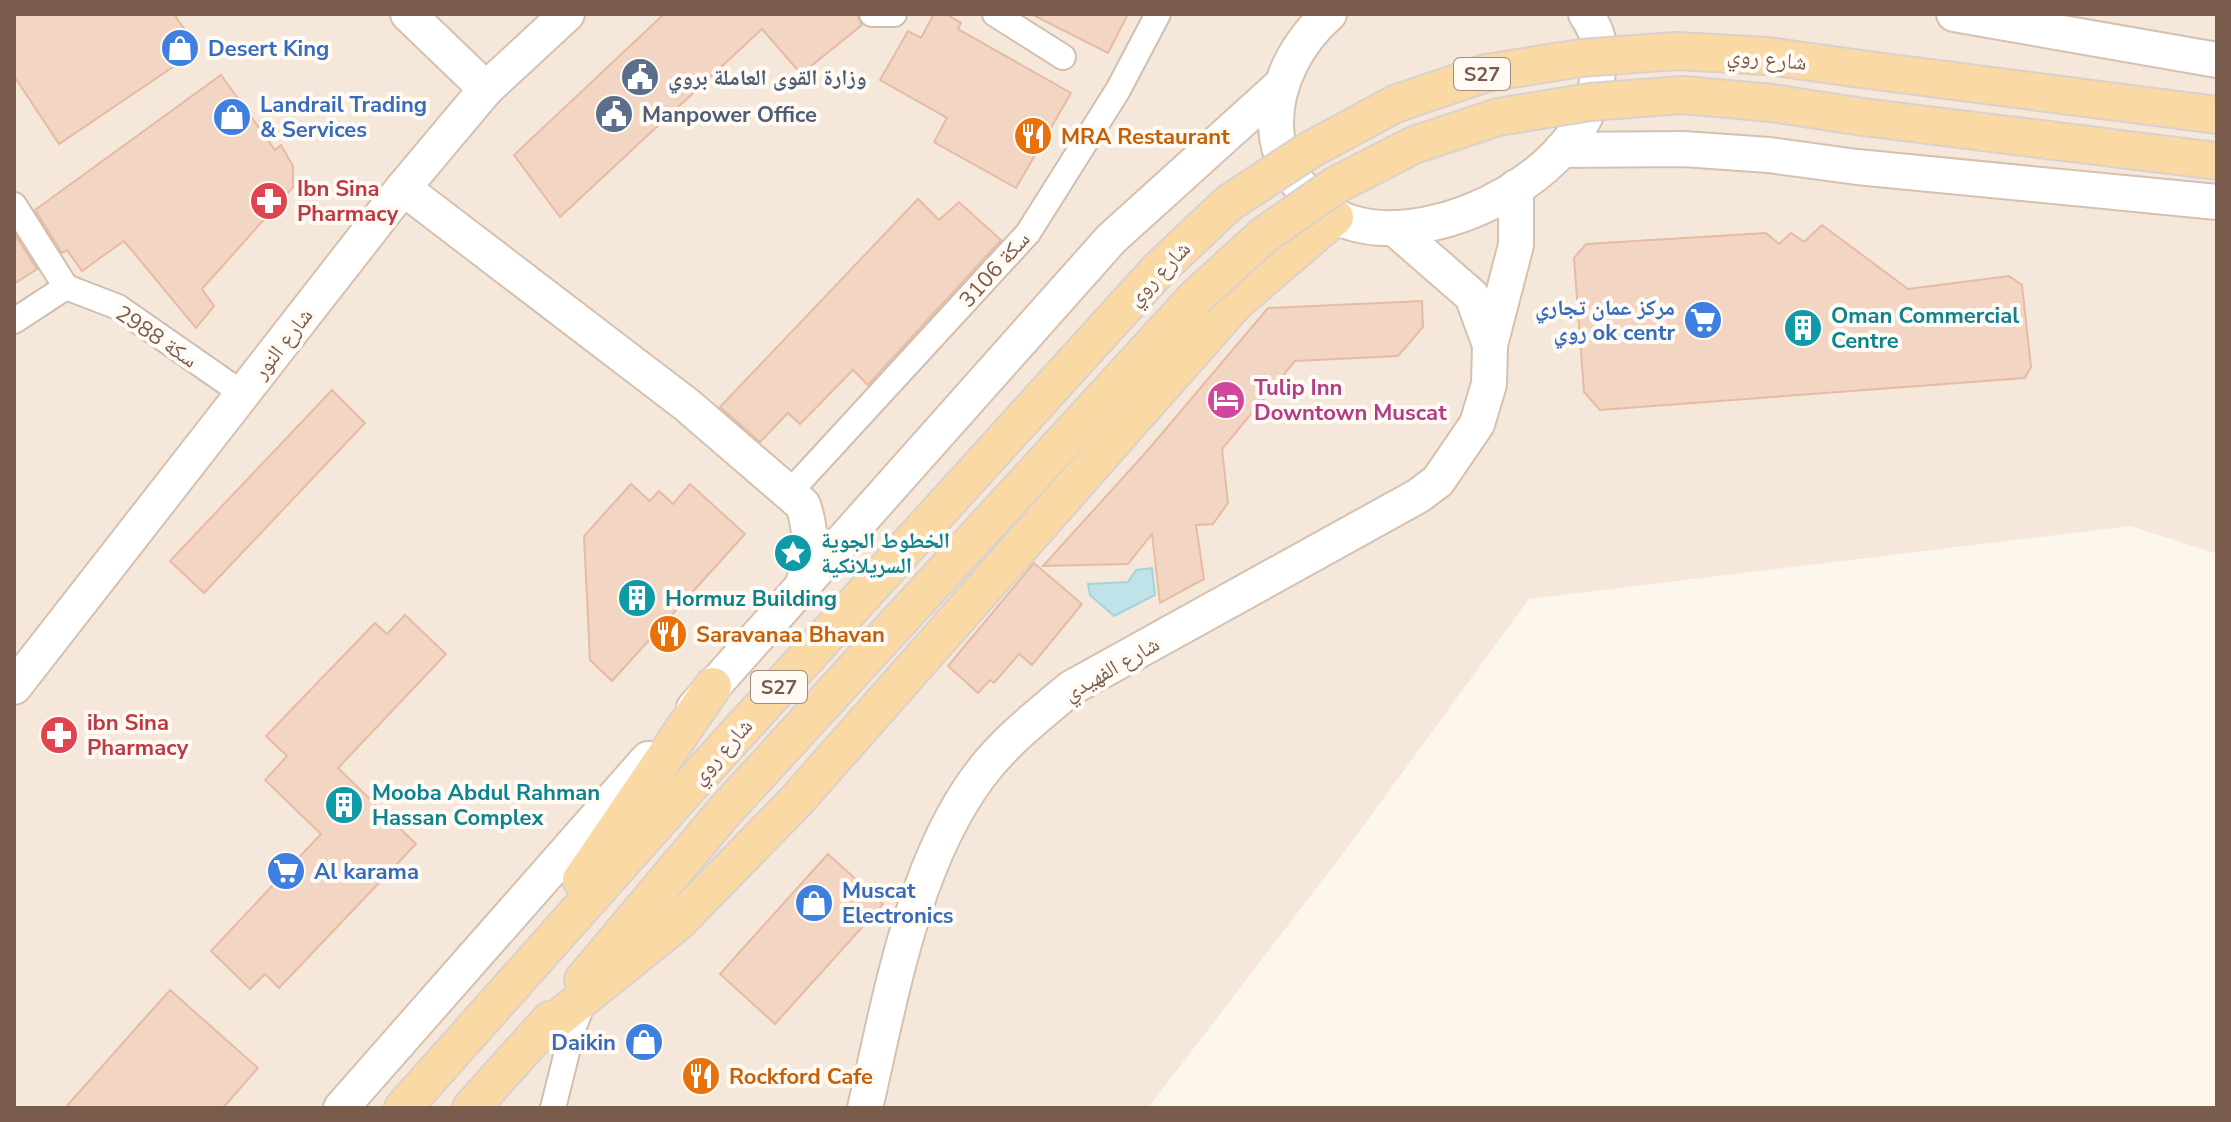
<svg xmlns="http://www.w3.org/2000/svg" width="2231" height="1122" font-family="'Nunito Sans','Noto Naskh Arabic',sans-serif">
<rect width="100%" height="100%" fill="#fdf6ec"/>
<!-- residential -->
<polygon fill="#f5e8da" points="14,14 2217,14 2217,554 2131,526 1529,599 1348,847 1148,1108 14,1108"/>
<!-- water -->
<polygon fill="#bfe3e8" stroke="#a5d3da" stroke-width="2" points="1152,568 1155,595 1114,616 1090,595 1088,584 1128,582 1136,570"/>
<!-- building -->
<g fill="#f3d5c3" stroke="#e6bba3" stroke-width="2">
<polygon points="14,14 174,14 198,50 59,144 14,76"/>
<polygon points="664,14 857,14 862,25 801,74 762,29 560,217 514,155"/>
<polygon points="934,14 946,14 961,23 958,29 1071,93 1016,188 934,142 947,118 880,80 908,31 921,38"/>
<polygon points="1031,14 1128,14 1108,53"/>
<polygon points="221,75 275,150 281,145 293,166 293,187 202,289 214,306 196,328 124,241 82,271 67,250 62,253 35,210"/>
<polygon points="918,199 939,220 959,202 1001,240 868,385 853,370 800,424 788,413 760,442 720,407"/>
<polygon points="1822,225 1908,289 2009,276 2022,285 2031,367 2025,378 1600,410 1584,392 1574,258 1586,244 1766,233 1779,244 1791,233 1804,242"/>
<polygon points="14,233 37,269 14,284"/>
<polygon points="1422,301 1423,327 1398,356 1295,361 1222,449 1228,503 1213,524 1196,525 1204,579 1160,603 1152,534 1128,564 1043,566 1148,450 1268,308"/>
<polygon points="332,390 365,423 204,593 170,561"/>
<polygon points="631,484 650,501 659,491 673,504 690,484 745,534 612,681 590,660 584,536"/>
<polygon points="1034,563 1082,604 1032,665 1019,654 994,683 990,680 978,693 948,666"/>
<polygon points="405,615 446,654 338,768 416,844 279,988 265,974 250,989 211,951 321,834 265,780 287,756 266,736 375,623 387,634"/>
<polygon points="828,854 883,904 775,1024 720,974"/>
<polygon points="170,990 258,1068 223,1108 65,1108"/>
</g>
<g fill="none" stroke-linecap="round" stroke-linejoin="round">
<!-- street casing -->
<g stroke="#d1beb0" stroke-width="28">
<g id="street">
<polyline points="872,14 894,14"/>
<polyline points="995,14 1063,57"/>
<polyline points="14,205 66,287 118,307 243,394"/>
<polyline points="14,321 66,287"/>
<polyline points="789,493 1028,233 1118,90 1158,14"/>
<polyline points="553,1108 572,1032 584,1000"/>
</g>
</g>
<!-- secondary casing -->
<g stroke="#d6c0b0" stroke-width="38">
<g id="secondary">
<polyline points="408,14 486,89"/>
<path d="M1329,14C1297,42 1275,84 1276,126C1277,156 1291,180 1314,199C1325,208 1335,218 1349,222C1439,252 1599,167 1598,66C1598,57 1600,45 1597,36C1595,28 1590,21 1586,14"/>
<polyline points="1954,14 2217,60"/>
<polyline points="1561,150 1683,149 1769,155 1857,167 2217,202"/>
<path d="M403,188L687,405L803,505C813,534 810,557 803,586"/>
<polyline points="1394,228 1472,296 1490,345"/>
<polyline points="14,687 403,188 486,89 567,14"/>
<polyline points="694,708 1111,239 1280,86"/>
<polyline points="341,1108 648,759"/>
<path d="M865,1108C890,1001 912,866 979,776C1004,742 1039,715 1071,688L1418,496L1438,481L1477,424L1489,384L1490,345L1516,245V187"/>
</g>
</g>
<!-- primary casing -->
<g stroke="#dad1cd" stroke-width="40">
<g id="primary">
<polyline points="1861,69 2217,115"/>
<polyline points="1863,117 2217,161"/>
<polyline points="581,880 713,686"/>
<polyline points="583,980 723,813 1196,297"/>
<polyline points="535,1037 678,922 797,800 1235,303 1335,217"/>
<polyline points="403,1108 687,789 1159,269"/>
<polyline points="471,1108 550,1020"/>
</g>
</g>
<!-- street -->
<use href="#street" stroke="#fff" stroke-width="24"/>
<!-- secondary -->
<use href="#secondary" stroke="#fff" stroke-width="34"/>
<!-- primary -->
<use href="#primary" stroke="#fbd9a5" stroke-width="36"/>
<!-- primary-bridge casing -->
<g stroke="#dad1cd" stroke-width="40" stroke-linecap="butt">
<g id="primary-bridge">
<polyline points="1159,269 1229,203 1308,151 1395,104 1486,73 1581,58 1676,51 1768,56 1861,69"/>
<polyline points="1196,297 1264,235 1336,185 1414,145 1498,117 1590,102 1683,95 1772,103 1863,117"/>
</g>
</g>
<!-- primary-bridge -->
<use href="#primary-bridge" stroke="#fbd9a5" stroke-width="36"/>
</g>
<!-- icons -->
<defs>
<g id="shop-disc" transform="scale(2)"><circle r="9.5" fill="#3f7fe0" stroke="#fffaf3"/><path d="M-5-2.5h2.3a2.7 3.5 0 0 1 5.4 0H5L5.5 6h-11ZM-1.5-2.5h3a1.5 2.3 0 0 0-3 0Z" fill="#fff"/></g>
<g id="civic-disc" transform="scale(2)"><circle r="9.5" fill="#5c6f8a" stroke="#fffaf3"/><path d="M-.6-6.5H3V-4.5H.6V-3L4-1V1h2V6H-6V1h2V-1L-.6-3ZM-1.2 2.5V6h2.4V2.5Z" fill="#fff"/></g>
<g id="restaurant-disc" transform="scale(2)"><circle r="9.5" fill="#e8710a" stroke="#fffaf3"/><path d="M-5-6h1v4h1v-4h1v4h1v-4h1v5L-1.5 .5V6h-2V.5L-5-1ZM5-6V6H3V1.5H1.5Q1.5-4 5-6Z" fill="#fff"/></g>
<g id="pharmacy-disc" transform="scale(2)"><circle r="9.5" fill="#e0444e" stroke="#fffaf3"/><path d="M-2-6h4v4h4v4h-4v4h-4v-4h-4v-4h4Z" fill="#fff"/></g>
<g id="supermarket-disc" transform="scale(2)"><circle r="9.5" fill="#3f7fe0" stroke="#fffaf3"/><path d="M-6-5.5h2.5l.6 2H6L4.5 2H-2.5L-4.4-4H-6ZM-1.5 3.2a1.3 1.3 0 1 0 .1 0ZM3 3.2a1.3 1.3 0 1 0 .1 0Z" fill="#fff"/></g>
<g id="building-disc" transform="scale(2)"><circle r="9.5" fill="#0f9aa8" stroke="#fffaf3"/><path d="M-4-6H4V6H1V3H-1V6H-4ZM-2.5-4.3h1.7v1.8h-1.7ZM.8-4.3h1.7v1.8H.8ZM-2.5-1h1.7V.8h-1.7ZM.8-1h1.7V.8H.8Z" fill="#fff"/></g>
<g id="hotel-disc" transform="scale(2)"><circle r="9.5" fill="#d1479c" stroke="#fffaf3"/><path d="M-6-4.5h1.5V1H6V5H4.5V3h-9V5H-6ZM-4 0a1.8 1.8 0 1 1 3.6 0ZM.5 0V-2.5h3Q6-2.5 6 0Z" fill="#fff"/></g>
<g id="sight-disc" transform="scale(2)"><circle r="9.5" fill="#0f9aa8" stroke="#fffaf3"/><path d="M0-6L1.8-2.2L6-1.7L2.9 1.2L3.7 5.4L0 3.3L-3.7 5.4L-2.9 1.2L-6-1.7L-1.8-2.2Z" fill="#fff"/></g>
</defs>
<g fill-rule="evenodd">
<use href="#shop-disc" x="180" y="48"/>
<use href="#civic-disc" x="640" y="77"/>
<use href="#civic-disc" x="614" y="114"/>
<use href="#shop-disc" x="232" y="117"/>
<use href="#restaurant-disc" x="1033" y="136"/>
<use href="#pharmacy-disc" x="269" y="201"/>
<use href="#supermarket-disc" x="1703" y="320"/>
<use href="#building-disc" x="1803" y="328"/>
<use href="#hotel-disc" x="1226" y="400"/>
<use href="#sight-disc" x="793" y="553"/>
<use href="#building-disc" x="637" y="598"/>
<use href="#restaurant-disc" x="668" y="634"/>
<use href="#pharmacy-disc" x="59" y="735"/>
<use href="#building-disc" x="344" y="805"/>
<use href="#supermarket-disc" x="286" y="871"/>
<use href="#shop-disc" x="814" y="903"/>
<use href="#shop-disc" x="644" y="1042"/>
<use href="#restaurant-disc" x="701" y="1076"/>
</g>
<g text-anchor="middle" stroke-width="8" stroke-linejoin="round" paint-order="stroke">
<!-- shield labels -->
<g fill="#fffaf3" stroke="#a28b7f" stroke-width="2">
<rect x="1454" y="58" width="56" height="32" rx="6"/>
<rect x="751" y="671" width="56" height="32" rx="6"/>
</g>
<g font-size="20" font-weight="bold" fill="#7a5c4d">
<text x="1482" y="81">S27</text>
<text x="779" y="694">S27</text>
</g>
<!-- shop labels -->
<g font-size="22" font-weight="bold" fill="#366cbe" stroke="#fffaf3" text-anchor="start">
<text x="208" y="56">Desert King</text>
<text x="260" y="112">Landrail Trading<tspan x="260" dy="25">&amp; Services</tspan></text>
<text x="1675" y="315" text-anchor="end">مركز عمان تجاري<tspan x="1675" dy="25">روي ok centr</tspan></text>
<text x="314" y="879">Al karama</text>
<text x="842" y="898">Muscat<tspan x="842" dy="25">Electronics</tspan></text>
<text x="616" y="1050" text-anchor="end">Daikin</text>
</g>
<!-- street labels -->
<g font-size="22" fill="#7a5c4d" stroke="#fffaf3">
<text transform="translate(1767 58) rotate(6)" y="8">شارع روي</text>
<text transform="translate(994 269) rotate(-48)" y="8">سكة 3106</text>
<text transform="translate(1158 273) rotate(-46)" y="8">شارع روي</text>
<text transform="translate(157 336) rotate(34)" y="8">سكة 2988</text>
<text transform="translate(282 343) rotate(-52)" y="8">شارع النور</text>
<text transform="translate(1111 668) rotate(-30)" y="8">شارع الفهيدي</text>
<text transform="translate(721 751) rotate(-48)" y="8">شارع روي</text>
</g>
<!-- service labels -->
<g font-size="22" font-weight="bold" fill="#4e5e75" stroke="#fffaf3" text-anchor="start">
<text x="668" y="85">وزارة القوى العاملة بروي</text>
<text x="642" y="122">Manpower Office</text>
</g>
<!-- food labels -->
<g font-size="22" font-weight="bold" fill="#c56008" stroke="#fffaf3" text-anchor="start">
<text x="1061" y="144">MRA Restaurant</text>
<text x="696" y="642">Saravanaa Bhavan</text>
<text x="729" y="1084">Rockford Cafe</text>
</g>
<!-- health labels -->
<g font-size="22" font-weight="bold" fill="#be3a42" stroke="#fffaf3" text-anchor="start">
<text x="297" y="196">Ibn Sina<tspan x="297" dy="25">Pharmacy</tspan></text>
<text x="87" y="730">ibn Sina<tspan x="87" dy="25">Pharmacy</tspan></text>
</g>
<!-- culture labels -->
<g font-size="22" font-weight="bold" fill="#0d838f" stroke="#fffaf3" text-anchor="start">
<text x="1831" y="323">Oman Commercial<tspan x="1831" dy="25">Centre</tspan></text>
<text x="821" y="548">الخطوط الجوية<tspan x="821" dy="25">السريلانكية</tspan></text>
<text x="665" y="606">Hormuz Building</text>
<text x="372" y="800">Mooba Abdul Rahman<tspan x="372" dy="25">Hassan Complex</tspan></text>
</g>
<!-- hotel labels -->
<g font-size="22" font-weight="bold" fill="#b23c85" stroke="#fffaf3" text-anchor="start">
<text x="1254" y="395">Tulip Inn<tspan x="1254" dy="25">Downtown Muscat</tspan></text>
</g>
</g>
<!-- border -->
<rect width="2231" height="1122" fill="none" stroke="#7a5c4d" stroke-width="32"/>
</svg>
